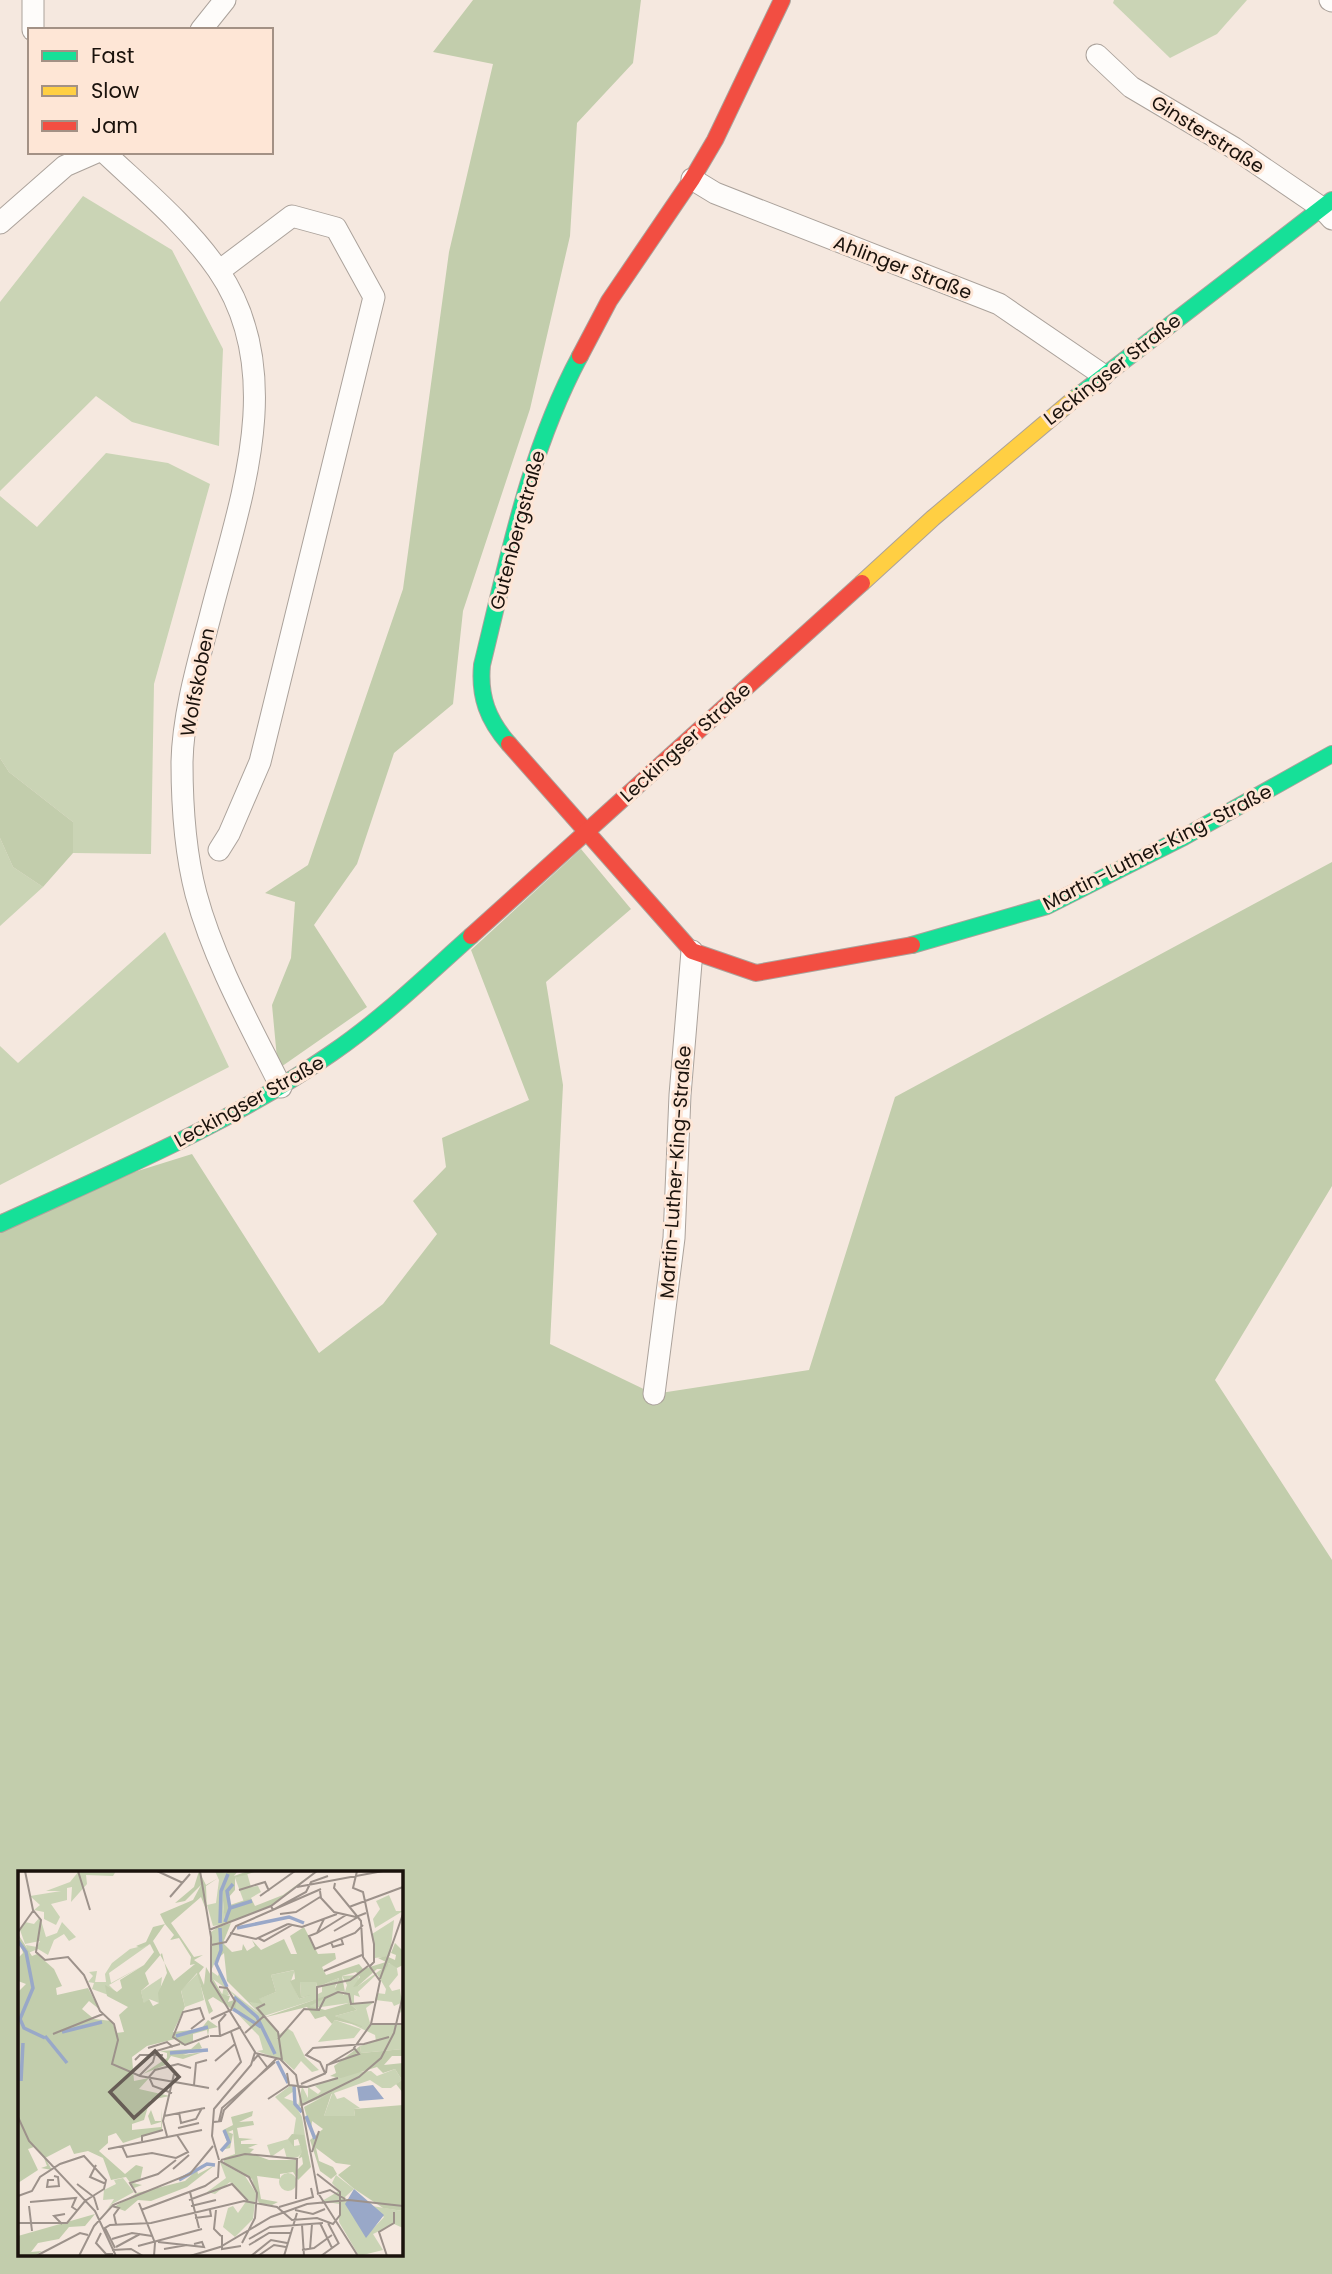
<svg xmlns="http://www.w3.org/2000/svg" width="1332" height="2274" font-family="Poppins,sans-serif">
<rect width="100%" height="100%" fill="#f5e8df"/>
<!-- green -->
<g fill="#cad4b5">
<polygon points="1114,0 1247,0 1217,34 1170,58 1113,3"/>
<polygon points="83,196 172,250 223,349 219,446 132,422 96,396 0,491 0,302"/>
<polygon points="106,453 168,463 210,484 154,684 151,854 73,853 73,822 9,772 0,758 0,496 37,527"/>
<polygon points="0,838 13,867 43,887 0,926"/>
<polygon points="165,932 229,1067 0,1185 0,1046 18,1063"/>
</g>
<!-- forest -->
<g fill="#c2cdac" fill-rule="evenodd">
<polygon points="473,0 641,0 633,63 577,123 570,236 530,409 463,611 453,704 394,753 357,864 314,925 367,1007 278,1069 272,1005 291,958 295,902 265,893 308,865 403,589 449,252 493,64 433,52"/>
<polygon points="0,758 9,772 73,822 73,853 43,887 13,867 0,838"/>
<path d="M581,849L631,909L546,982L563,1085L550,1344L654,1394L809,1370L895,1097L1332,862V1186L1215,1380L1332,1560V2274H0V1214L192,1154L319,1353L383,1304L437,1234L413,1201L446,1167L442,1138L529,1100L471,950ZM19,1873H401V2255H19Z"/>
</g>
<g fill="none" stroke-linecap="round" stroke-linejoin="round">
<!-- street casing -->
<g stroke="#aba29b" stroke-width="23">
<g id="street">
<polyline points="33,0 33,30"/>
<polyline points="1330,0 1332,1"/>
<polyline points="201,30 225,0"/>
<polyline points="1097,55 1131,87 1234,148 1322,208 1332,219"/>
<path d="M104,152C143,189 187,225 218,270C290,375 238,506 210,617C198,663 183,714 182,762C182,805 185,852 196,894C214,961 250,1025 281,1087"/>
<polyline points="692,179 715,193 999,304 1103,375"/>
<polyline points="0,223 65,166 97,152"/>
<polyline points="219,271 292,216 336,228 374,297 260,762 229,834 219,850"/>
<polyline points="654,1394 674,1238 680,1095 692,951"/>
</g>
</g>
<!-- fast casing -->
<g stroke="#aba29b" stroke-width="18">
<g id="fast">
<polyline points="1074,399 1332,200"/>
<path d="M509,744C488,720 479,697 482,665C508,560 528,453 580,356"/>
<polyline points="912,945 1047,906 1184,837 1332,754"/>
<path d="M0,1224C113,1172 230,1124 332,1053C382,1019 426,976 471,936"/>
</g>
</g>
<!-- slow casing -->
<g stroke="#aba29b" stroke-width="18">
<polyline id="slow" points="862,583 933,518 1074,399"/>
</g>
<!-- jam casing -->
<g stroke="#aba29b" stroke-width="18">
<g id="jam">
<polyline points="580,356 609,301 692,179 715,140 782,0"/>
<polyline points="509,744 692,951 756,973 912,945"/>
<polyline points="471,936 862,583"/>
</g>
</g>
<!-- street -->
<use href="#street" stroke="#fefcfa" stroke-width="21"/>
<!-- fast -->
<use href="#fast" stroke="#16e098" stroke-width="16"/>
<!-- slow -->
<use href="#slow" stroke="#ffcf43" stroke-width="16"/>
<!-- jam -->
<use href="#jam" stroke="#f24e42" stroke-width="16"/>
</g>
<g text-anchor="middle" stroke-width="6" stroke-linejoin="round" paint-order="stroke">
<!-- street labels -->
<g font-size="19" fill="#1a120c" stroke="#fee6d6">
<text transform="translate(1208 134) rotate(32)" y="7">Ginsterstraße</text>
<text transform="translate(903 267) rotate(21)" y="7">Ahlinger Straße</text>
<text transform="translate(1112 369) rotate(-38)" y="7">Leckingser Straße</text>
<text transform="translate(517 530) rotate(-75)" y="7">Gutenbergstraße</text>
<text transform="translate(197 682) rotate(-79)" y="7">Wolfskoben</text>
<text transform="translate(685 742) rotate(-42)" y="7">Leckingser Straße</text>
<text transform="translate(1157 847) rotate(-27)" y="7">Martin-Luther-King-Straße</text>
<text transform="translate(249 1101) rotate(-29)" y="7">Leckingser Straße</text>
<text transform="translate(675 1172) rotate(-86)" y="7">Martin-Luther-King-Straße</text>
</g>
</g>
<!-- overview -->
<g transform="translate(18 1871)">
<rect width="385" height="385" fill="#f5e8df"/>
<path d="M61,0H98L95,5L68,4L69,13L53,31L54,16L49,17V29L33,33L42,46L38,54L26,48V41L16,39L22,34L12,25L43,20H28L52,11ZM197,0L210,2L204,18L207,53L195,55L189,34L198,32L201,9ZM229,2L233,16L240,15L243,21L226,31L217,7ZM371,24L378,40H385L357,57L355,48L362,38L358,30ZM22,46L28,66L39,62L44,51L58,66L51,70L46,63L36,69L30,84L20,78L10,82L8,74L19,76L22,70L7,73L2,59L7,51L16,53ZM376,49L372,85L357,87L354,63ZM200,56L202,80L193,100L200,105L202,99L211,124H204L206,116L192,106V99L194,74L193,61ZM132,73L91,102L93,112L126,94L91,114L99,122L89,116L104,129L74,118L76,112L70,111L75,105L71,101L79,100L77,111H88L87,103L94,92L112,78ZM372,92H378L380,104L371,115L374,120L382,118L385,139L382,142L383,132L376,135L374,131L357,129L359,122L367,123L368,118L359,103L340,121L342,126L336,124V133L356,131L348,137L352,152L385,154V178L343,182L342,175L358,170L357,164L317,145L339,139L331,132L296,137L292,135L296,129L246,145L262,163L269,157L275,161L287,186L301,199L294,201L283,190L276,199L266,190L239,180L245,179L241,165L215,138L219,128L210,118L241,142L232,131L258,121L253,104L277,99L273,110L281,128L290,125L283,126L282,111H298L300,123L304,121V114L321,107L317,116L326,124L329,114L324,105L341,104L340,115ZM180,102L186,129L167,136L163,119ZM144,106L141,132L131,128L126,133L123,120ZM317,149L343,158L336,167L300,171ZM377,198L384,209L373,217H364L352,209L316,222L319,228L326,226L342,237L336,238L337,245H306L314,223L280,236L284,215L290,227V216L300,223L303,220L297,215L327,202L353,200L359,205ZM273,214L276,220L266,227L275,230L284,246L289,277L291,289L289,292L283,265L275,266L278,247L257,226ZM274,267L276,275L282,274L285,281L280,286L269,288L266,277L253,286L249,274ZM202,291L227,305L238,322L235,348L217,366L205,356L210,337L215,335L220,342L229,329L212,311L197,323L189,321L208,307ZM261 311a9 9 0 1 1 18 0a9 9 0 1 1-18 0ZM318,304L336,318L327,326L349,364L366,346L354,335L385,340V357L376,353L355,363L365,379L341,385L321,351V333L304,330L321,320L314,312ZM105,307L116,321L94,333L84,347L96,328L85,329L86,319L98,313L96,309Z" fill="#cad4b5"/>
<path d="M181,0L188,14L200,7L188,15L189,41L183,26L153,52L176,86L185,84L176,89L186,96L181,102L186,114L188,96L204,123L212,125L210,131L219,128L217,140L195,126L190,129L195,140L191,143L179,102L163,120L167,136L155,161L183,158L190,149L200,156L191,158L190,165L189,159L175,163V171L164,174L157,168L129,175L114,186L116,210L131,207L121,218L152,225L132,229L126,249L114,253V259L143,256V251L133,254L130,245L133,239L137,250H143V237L144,259L105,272L98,262L90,265V272L81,280L107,303L118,294L125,296L122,310L115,312L124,314L116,317L108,306L93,309L85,287L70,280L56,283L52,274L27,287L34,299L23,297L29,295L26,287L16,276L10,278L20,299L0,312V121L8,113L0,110V87L5,82L0,63L14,85L19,83L36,98L44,115L38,117L39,124L70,117L81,138L71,130L64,138L76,148L94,150L98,162L106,161L101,144L110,136L89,125L87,114L99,121L104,117L102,109L126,94L136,81L132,73L123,77L118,75L128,71L135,56L147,53L142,43L175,29L183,14L167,30L157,32L176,16ZM147,53L156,64L152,69L161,67L173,86L172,94L177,93L156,110L135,70ZM144,82L149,102L140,122L141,132L135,135L131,128L126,132L123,120L131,113L127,102ZM209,0H220L216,5L230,0H240L217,7V19L210,27L212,34L233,27L237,35L265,24L298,0L253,35L207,53L204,18ZM213,52L205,72L214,81L224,79L225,73L229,80L237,75L234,69L243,79L266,68L273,83H279L272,65L286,56L300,83L317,82L318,88L304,96L308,104L341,93L345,98L368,91L360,87L368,85L377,89L378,84L373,82L377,72L385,80V94L379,97L371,92L364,105L365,98H359L340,115L335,116L342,106L338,101L324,105L327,121L317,119L321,107L299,116L298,111H282L283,126L293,124L281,128L272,110L277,108L276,99L253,104L258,121L241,128L245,133L232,131L241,142L209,110L206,82L195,92L202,80L200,56ZM316,122L292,135L307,139L331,132L339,139L317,145L346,156L317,149L314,153L307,145L297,148L289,136L244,147ZM181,171L184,177L165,184L185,181L165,188L153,185L147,194L125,203L149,187V182L142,180L173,178ZM342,175L343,182L385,178V185H374L366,194L385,192V222L378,213L384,209L377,198L365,202L359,196L323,207L312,205L318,202L316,195ZM314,221L306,245H337L336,238L385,234V340L365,337L335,317L320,304L333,294L318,292L298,277L301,290L315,296L319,303L313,308L302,300L292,269L305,258L294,250L293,260L286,236ZM235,240L234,245L221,251L235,250L236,254L219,257L221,267L235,268L223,270V273H240L230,277L236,278L232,282L251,289H278L279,299L285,293L284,286L280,288L284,281L280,268L276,269V276L270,268L274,263L286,264L293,296L280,309L275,301L262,303V314V308L239,305L243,328L260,331L254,334L241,333L234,308L206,293V287L217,283L215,259L210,261L215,263L212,277L203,279L210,274L205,259L215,254L213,246ZM197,294L169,316L133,330L120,329L107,340L96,336L119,322L167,310L179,299L180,303ZM77,343L67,355L51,356L41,368L20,372L13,381L24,380L16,385H0V365Z" fill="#c2cdac" fill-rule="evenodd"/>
<path d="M355,214L366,228L341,230L339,216ZM336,318L366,344L348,367L327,333Z" fill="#99a8c8"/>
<path fill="none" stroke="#99a8c8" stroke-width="3.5" d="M212,37L234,30M207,51L212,37L209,20L215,13M202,52L203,20L210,3M202,57L203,79L198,93L209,116M219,57L271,46L286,52M0,70L8,81L15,117L2,148L6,157L27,167M216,126L239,146L257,183M215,138L243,156M44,161L84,151M27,165L49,192M158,165L190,156M152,182L190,179M259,190L270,212M3,210L5,172M276,215L277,233L284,241M288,245L297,268M203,280L211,271L206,259M161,309L189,293L197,294"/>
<path fill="none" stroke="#9d928b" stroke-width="2" d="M7,0L15,39L23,49L18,81L27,89L50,86L66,104L82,140L96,153L100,169L94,193L122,205L191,217M60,0L72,39M139,0L165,12M182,0L193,66V110L237,181L233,194L196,238L194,265L201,289M339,0L335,17L345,21L356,73V91L351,96M279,16L365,0M221,19L247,11L251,20M302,20L303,27L316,41L338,46L348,42M242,25L277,0M152,26L172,3M253,35L255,39L288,21L293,11L310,5M331,36L385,16M262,43L278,41L302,26M306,48L299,62L291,65L297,78L337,62L345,54M270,53L284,56L319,43M191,59L253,35L299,0M316,60L340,46M0,61L15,40M212,62L238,68L270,53M299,62L328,44M240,67L246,70L274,54M313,71L315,76L325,73L323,67M193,74L208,71L218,55L303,18M306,100L344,84M362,108L385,43M247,133L239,137L260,161L264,189M299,139V116L332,109L350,95M193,148L213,139L217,130L209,117L201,116M353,153H385M173,158L186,148L182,137L165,141L155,166L167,174L191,165M227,162L246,145M35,163L85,143M192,165H202L201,151L208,143M202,165L223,156M260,168L286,138L301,139L307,127L320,121L331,123L333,133L356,131M130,177L149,171L155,176M237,182L262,188L278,204L300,322L340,385M117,189L122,184H145M197,190L217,173M235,190L240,184L249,196M311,193L336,178M269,202L271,214L289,216L320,207M307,202L302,191L288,184L295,177L346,173L371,166M308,202L309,194L341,183L336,177L353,153L362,110L345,86L343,50L316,17L317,12M121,205L135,191L138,180L162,173M131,206L137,199L160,193L173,197M131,206L135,215L154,222M283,213L308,202M176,214L178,192L189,189M199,219L223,191L213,161M250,228L271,214M284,234L341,206L363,187L376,162L385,124M161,241L163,252L178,248L184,237M146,245L187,237M0,246L11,270L77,340L98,385M201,250L204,237L257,191M196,251L203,250L206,239L259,187M160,257L181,252M149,265L145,250L156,203M124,270V265L145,259M104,275L109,286L134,282L158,287L170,281L159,264M90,278L184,259M294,281L301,260M203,289L227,283L279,288L278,328M202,290L231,306L239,322L237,347L224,372M78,294L72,306L88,313M155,298L171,284M36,305L40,306L41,315L29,316L30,309H36M59,313L76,326L80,339M172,321L181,357M118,322L112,312L140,303L158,289M299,323L312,319L327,328M0,325L14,320L22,306L42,293L66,285L88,309L86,318L67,330L49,352H0M171,329L214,313L230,330M12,331L58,327L54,336L60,340M121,332L137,372L136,385M11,335L14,360M94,335L101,337L96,344L98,353M173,335L198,329M261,336L295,326L293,317M123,339L187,315L200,306L201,290M198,339L196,358L203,365M277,339L295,343L307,338M177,347L193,345L192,339M302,352L314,377M310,352L321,373M44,353L36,345L47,343M284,354L286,385M83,362L78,372L88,383H95M204,364V378L223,375M94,368L114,362L134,365M231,368L252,356L305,352M140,371L186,376L184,371L176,373M231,374L251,362H273M120,375L184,358M98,376L122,363M97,377L87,357L92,354L133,352L226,330L259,336L274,349L299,347L315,353L322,344V321L299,303M146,378L169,374M292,378L294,353M94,379L113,378L125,385M284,379L296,377L314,364M18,385L62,362L70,364M61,385L76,355L95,334L172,303L195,275M172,385L202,376L253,346L289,333L331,329L385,335M233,385L253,369L269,372M240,385L256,374L268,376M266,385L279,342M303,385L321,372M369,385L361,361L376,352V341"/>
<path fill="#675d56" fill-opacity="0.15" stroke="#675d56" stroke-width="3.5" d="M137,180L161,206L116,247L92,221Z"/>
<rect width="385" height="385" fill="none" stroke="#1a120c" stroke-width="3.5"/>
</g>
<!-- legend -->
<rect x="28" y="28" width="245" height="126" fill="#fee6d6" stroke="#a39185" stroke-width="2"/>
<rect x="42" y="51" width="35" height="10" fill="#16e098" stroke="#a39185" stroke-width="2"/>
<text x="91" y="63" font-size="21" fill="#1a120c">Fast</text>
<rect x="42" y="86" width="35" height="10" fill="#ffcf43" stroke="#a39185" stroke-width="2"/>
<text x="91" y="98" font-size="21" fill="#1a120c">Slow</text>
<rect x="42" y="121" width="35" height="10" fill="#f24e42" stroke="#a39185" stroke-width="2"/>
<text x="91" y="133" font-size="21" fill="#1a120c">Jam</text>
</svg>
